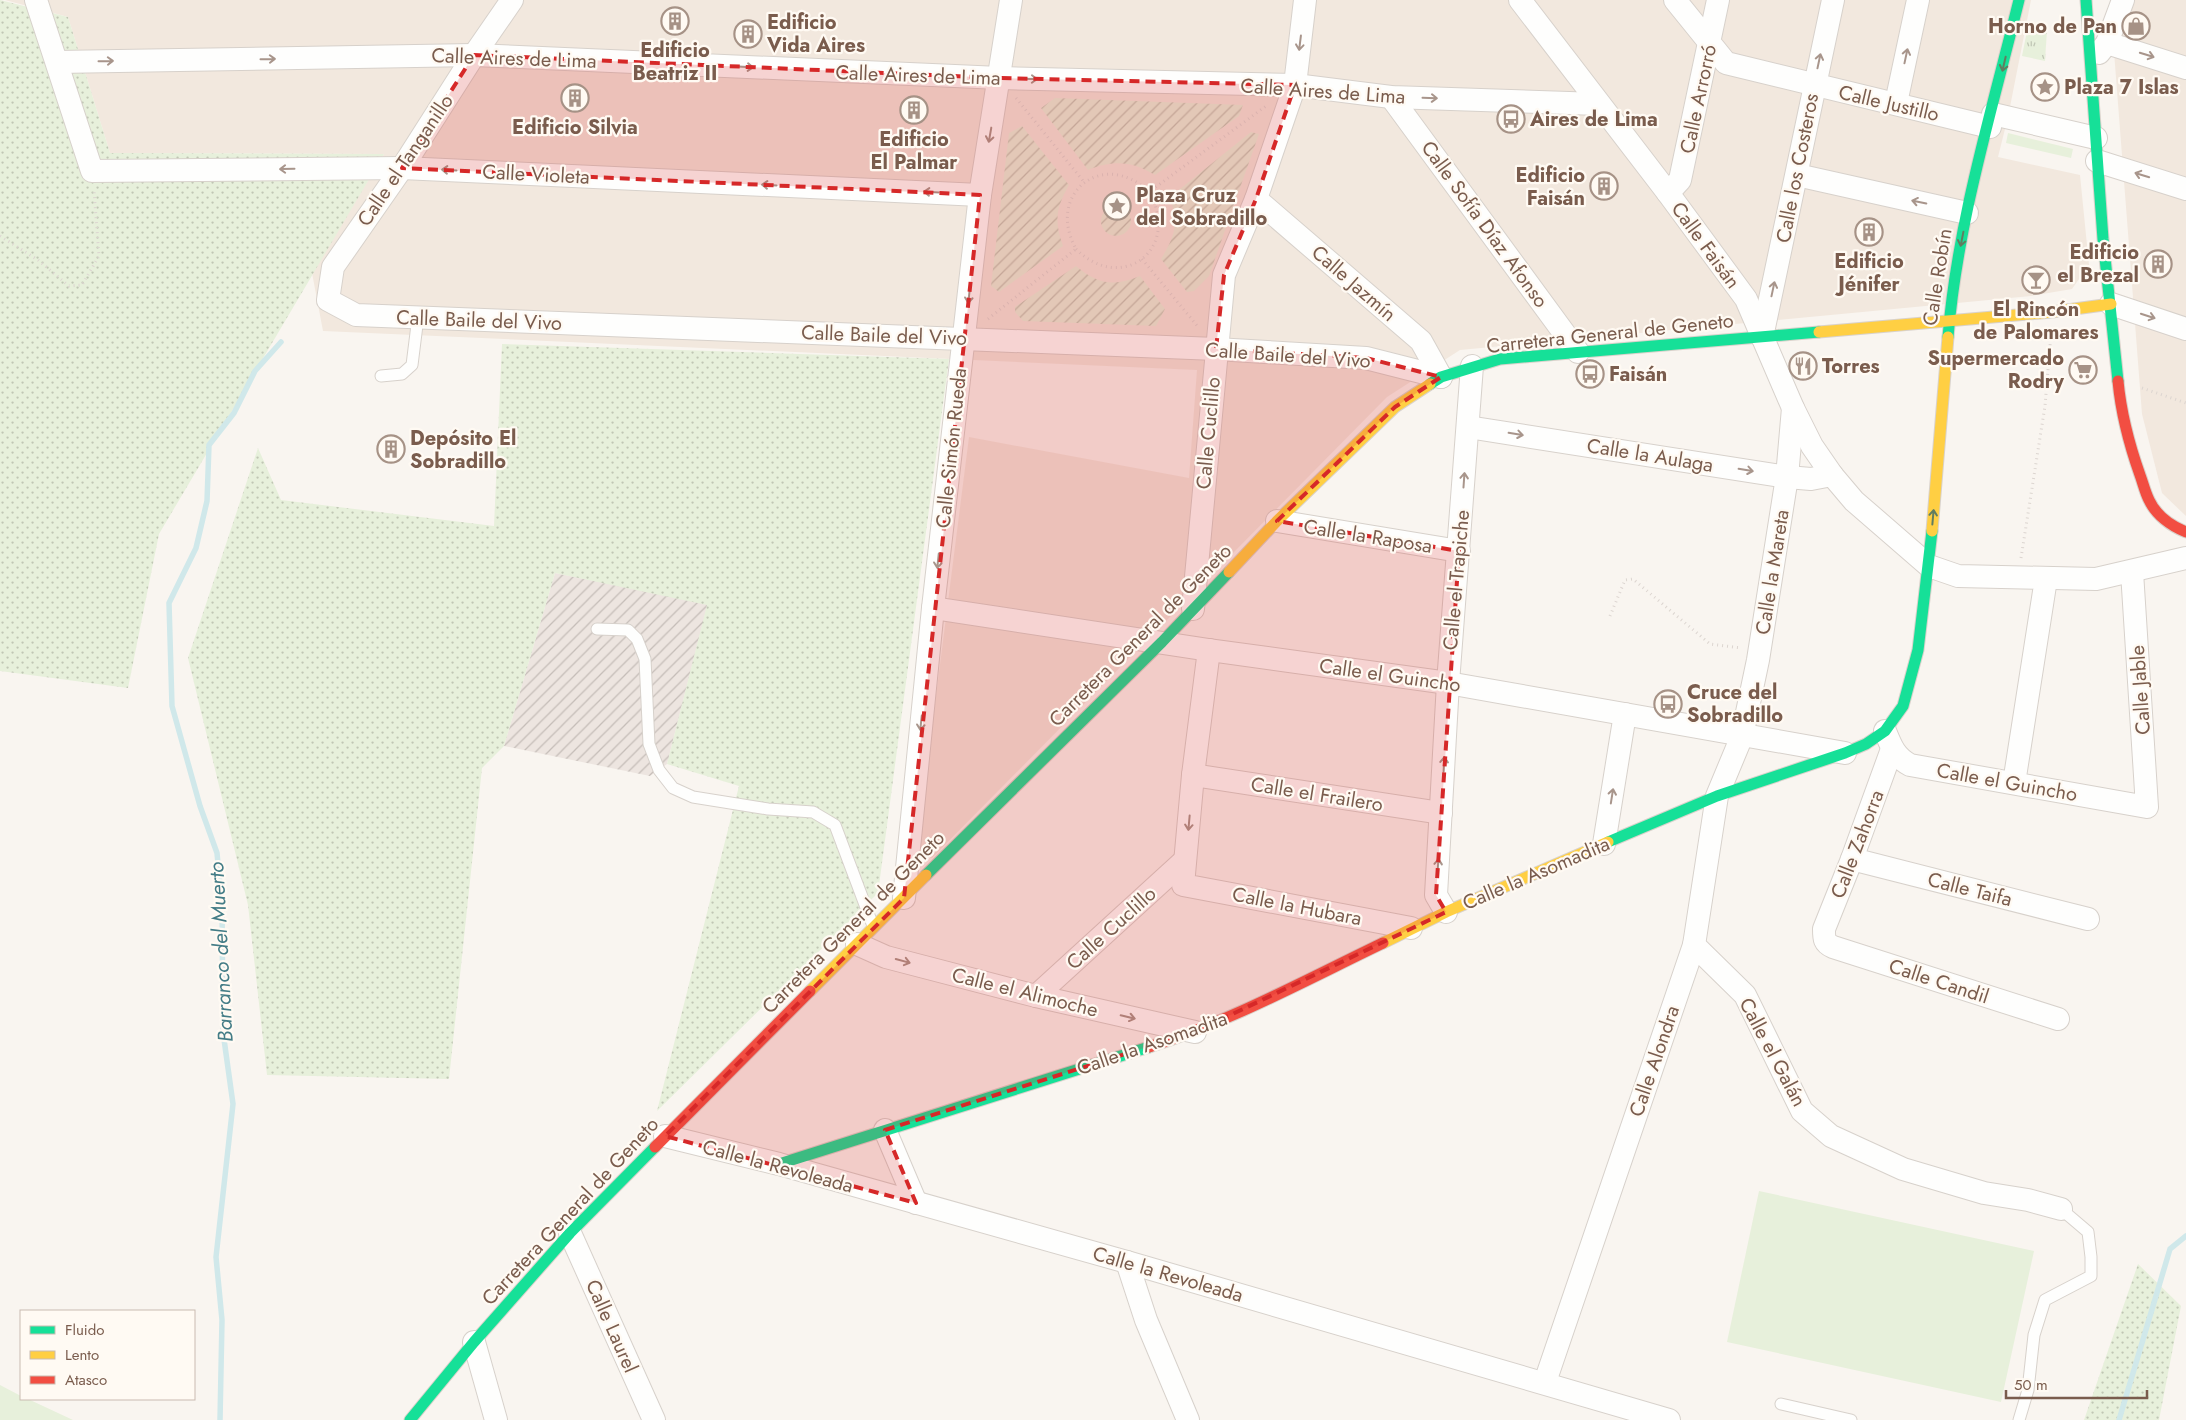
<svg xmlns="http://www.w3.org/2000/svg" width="2186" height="1420" font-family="Jost,sans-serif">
<defs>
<pattern id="industrial-furrows" width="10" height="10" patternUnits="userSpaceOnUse" patternTransform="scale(1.25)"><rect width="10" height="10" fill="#ede5e0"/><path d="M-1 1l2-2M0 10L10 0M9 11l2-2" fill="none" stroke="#c5bdb8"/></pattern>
<pattern id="grass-dots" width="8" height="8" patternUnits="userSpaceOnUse" patternTransform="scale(1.25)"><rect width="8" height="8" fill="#e7f0db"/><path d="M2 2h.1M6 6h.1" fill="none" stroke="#c0c6b4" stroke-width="1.8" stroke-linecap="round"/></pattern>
<pattern id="park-tufts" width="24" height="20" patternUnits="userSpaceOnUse" patternTransform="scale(1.25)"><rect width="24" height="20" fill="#e7f0db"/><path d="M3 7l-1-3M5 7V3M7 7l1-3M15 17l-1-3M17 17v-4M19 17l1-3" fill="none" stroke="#c0c6b4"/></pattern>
<pattern id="garden-furrows" width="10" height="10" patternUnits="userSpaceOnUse" patternTransform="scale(1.25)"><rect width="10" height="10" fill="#e7f0db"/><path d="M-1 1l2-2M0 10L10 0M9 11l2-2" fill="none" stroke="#c0c6b4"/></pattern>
</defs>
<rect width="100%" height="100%" fill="#f9f5f0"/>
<!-- residential -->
<g fill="#f2e8de">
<polygon points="5,0 2031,0 2008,117 1998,157 2080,175 2089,265 2072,289 2031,296 1460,350 1387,397 932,858 916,853 969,437 1189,478 1197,370 323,331 312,273 384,154 110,153 68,17"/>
<polygon points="2110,0 2186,0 2186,516 2162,493 2142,414"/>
</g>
<!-- industrial -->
<polygon fill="url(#industrial-furrows)" points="555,573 708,603 667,764 650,776 504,746"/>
<!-- grass -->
<g fill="url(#grass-dots)">
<polygon points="0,0 68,17 110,153 384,154 159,534 128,688 0,671"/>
<polygon points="502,344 949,359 878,893 657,1111 739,786 667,764 707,605 555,573 504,746 482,768 449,1079 267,1075 248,905 188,658 258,448 281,500 494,526"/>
<polygon points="2138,1264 2181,1306 2159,1420 2084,1420"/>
</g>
<!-- park -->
<polygon fill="url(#park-tufts)" points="2028,26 2047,30 2045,61 2022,56"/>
<!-- garden -->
<g fill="url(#garden-furrows)">
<path d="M1055,98L1243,105L1239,116L1155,175C1131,161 1114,160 1088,170L1041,108Z"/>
<path d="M1022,126L1069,185C1056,208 1054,221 1063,246L999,292L991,286L1009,133Z"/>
<path d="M1251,132L1259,134L1209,276L1194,291L1187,292L1161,259C1176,234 1178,225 1170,197Z"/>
<circle cx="1116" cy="221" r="15"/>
<path d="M1076,266C1097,284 1114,287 1140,276L1165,309L1156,326L1023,321L1015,312V307Z"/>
</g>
<!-- pitch -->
<g fill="#e7f0db">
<polygon points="2008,133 2073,149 2071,158 2006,143"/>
<polygon points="1759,1191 2034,1251 2001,1402 1727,1342"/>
<polygon points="0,1385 21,1396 21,1399 28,1399 73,1420 0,1420"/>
</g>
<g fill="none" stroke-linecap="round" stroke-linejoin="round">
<!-- stream -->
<g stroke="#d0e8ea" stroke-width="5.5">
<polyline points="220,1420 222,1320 216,1257 233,1104 223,1032 222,905 217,853 200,806 172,706 169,603 196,548 207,501 209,445 234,413 255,371 281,342"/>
<polyline points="2119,1420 2170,1249 2186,1236"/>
</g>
<!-- lane casing -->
<g stroke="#d7d1cb" stroke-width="13">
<g id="lane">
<polyline points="381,376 402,374 412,365 418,317"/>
<polyline points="597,629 628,630 637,639 645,659 649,744 659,770 673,788 693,797 768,809 813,812 835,825 873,926"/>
<polyline points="1781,1404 1851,1420"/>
<polyline points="2019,1420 2028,1390 2034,1335 2045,1300 2091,1276 2091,1257 2088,1232 2061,1209"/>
</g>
</g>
<!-- street casing -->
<g stroke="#d7d1cb" stroke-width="24">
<g id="street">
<polyline points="36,0 92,171 402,168 980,195"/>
<polyline points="512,0 474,55 402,168 333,267 328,300 356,315 1216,349 1366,358 1441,377"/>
<polyline points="1520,0 1668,193 1746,299 1793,408 1812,446 1832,475 1854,501 1929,566 1958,576 2096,579 2186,558"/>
<polyline points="1675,0 1726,63 1990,127"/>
<polyline points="2107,43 2186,68"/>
<polyline points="2099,53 2107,43 2123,0"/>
<polyline points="57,62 474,55 1000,78 1295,85 1391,97 1599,104"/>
<polyline points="1391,97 1578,352"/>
<polyline points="1896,103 1918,0"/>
<polyline points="1993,114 2096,138"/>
<polyline points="2097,161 2186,189"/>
<polyline points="1797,175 1967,213"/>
<polyline points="1668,193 1680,180 1718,0"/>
<polyline points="1256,199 1421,341 1441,377"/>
<polyline points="2111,304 2186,329"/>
<polyline points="1762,337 1833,0"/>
<polyline points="1468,427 1787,477 1811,479 1832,475"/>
<polyline points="1277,521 1459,551"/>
<polyline points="933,608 1209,650 1448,683 1845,753"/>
<polyline points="1193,609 1224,275 1256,199 1295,85 1305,0"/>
<polyline points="1209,650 1193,775 1183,885 1411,928"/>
<path d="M1885,731C1891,746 1895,757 1910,765L2147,807L2132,572"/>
<path d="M1892,749L1852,859L1824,929C1824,939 1824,943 1833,947L2058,1019"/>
<polyline points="1193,775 1441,813"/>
<polyline points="2014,783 2046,579"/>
<polyline points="1604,844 1625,714"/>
<polyline points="1852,859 2088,919"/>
<polyline points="904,898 933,608 980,195 1011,0"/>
<polyline points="1446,912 1436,895 1448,683 1472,366"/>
<polyline points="857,944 886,957 1036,996 1195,1032"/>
<polyline points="1694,945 1745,995 1802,1111 1831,1136 1903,1169 1984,1193 2028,1200 2061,1209"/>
<polyline points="1036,996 1185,860"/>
<polyline points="885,1130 916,1203"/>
<polyline points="665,1136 779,1164 1127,1262 1669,1420"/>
<polyline points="570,1233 654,1420"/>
<polyline points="1127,1262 1146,1320 1188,1420"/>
<polyline points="474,1342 496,1420"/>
<polyline points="1545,1382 1694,945 1717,796 1742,736 1758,660 1787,477 1793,408"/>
</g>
</g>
<!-- fast casing -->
<g stroke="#d9d2cb" stroke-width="13">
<g id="fast">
<polyline points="2086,0 2103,239 2118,381"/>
<path d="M1948,337C1957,224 1992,110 2019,0"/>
<polyline points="1430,384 1441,377 1500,359 1819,332"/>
<polyline points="1608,842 1717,796 1845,753 1866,744 1885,731 1903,706 1918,650 1932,531"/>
<polyline points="926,875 1162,642 1229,572"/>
<polyline points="779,1164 1149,1047"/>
<polyline points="410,1420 474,1342 570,1233 655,1147"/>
</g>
</g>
<!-- slow casing -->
<g stroke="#d9d2cb" stroke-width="13">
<g id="slow">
<polyline points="1819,332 2052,312 2111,304"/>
<polyline points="1932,531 1948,337"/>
<polyline points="1229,572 1277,521 1395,407 1430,384"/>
<polyline points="1383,943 1446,912 1608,842"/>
<polyline points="810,991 926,875"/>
</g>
</g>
<!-- jam casing -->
<g stroke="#d9d2cb" stroke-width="13">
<g id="jam">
<path d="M2118,381C2121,413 2129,444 2140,475C2143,483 2145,492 2149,500C2156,515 2171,526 2186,532"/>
<path d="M1149,1047C1231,1021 1306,980 1383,943"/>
<polyline points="655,1147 810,991"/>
</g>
</g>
<!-- path -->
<g stroke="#dcd5d0" stroke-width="3" stroke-dasharray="1 4" stroke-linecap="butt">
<polyline points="1016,98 1084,182"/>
<polyline points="0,236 38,260 69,286 82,285 99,256 94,191"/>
<path d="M1076,249C1122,295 1182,248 1149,192"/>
<polyline points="1142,259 1199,328"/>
<path d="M988,319L1076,249C1045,193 1104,148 1149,192L1266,106"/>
<polyline points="2142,388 2186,403"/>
<polyline points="2021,558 2045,406 2051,334"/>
<polyline points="1610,616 1625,580 1633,579 1710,644 1741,648"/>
</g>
<!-- lane -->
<use href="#lane" stroke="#fefefd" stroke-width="11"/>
<!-- street -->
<use href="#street" stroke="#fefefd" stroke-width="22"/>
<!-- fast -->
<use href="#fast" stroke="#16e098" stroke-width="11"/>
<!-- slow -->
<use href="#slow" stroke="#ffcf43" stroke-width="11"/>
<!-- jam -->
<use href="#jam" stroke="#f24e42" stroke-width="11"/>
</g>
<!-- one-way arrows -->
<defs><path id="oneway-shaft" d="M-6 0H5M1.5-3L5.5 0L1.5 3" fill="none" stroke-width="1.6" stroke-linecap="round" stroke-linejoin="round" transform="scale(1.25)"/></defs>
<g stroke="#a8958b">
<use href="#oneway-shaft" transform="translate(1300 43) rotate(97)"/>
<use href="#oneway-shaft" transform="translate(2147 55) rotate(17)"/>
<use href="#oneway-shaft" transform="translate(1906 56) rotate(-78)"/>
<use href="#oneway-shaft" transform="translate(268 59) rotate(-1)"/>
<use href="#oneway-shaft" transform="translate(106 61) rotate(-1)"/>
<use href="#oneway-shaft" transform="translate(1819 61) rotate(-78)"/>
<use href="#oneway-shaft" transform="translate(746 67) rotate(3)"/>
<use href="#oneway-shaft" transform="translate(1030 79) rotate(1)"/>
<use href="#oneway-shaft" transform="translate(1430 98) rotate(2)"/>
<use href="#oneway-shaft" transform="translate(990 135) rotate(100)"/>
<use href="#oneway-shaft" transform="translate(287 169) rotate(179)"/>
<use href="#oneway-shaft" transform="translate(449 170) rotate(-177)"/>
<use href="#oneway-shaft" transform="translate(2142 175) rotate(-163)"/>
<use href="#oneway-shaft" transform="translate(769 185) rotate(-177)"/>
<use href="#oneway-shaft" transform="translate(931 192) rotate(-177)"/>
<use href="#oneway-shaft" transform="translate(1919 202) rotate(-168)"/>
<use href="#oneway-shaft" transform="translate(1773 289) rotate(-78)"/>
<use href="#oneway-shaft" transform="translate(969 296) rotate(96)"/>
<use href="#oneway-shaft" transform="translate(2148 316) rotate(18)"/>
<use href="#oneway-shaft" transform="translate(1516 434) rotate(9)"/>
<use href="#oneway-shaft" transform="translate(1746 470) rotate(9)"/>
<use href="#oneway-shaft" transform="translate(1464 480) rotate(-86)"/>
<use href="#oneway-shaft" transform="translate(938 561) rotate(96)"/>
<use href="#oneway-shaft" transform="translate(921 723) rotate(96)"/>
<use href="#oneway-shaft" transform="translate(1444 764) rotate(-87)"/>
<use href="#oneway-shaft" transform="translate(1612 796) rotate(-81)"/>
<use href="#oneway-shaft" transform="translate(1189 823) rotate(95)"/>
<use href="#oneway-shaft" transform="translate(1438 866) rotate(-86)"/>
<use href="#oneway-shaft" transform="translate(903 961) rotate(15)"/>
<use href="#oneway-shaft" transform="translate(1128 1017) rotate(13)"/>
</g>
<g stroke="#617d60">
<use href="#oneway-shaft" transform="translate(2004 64) rotate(103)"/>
<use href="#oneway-shaft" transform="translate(1962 239) rotate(101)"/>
<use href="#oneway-shaft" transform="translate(1933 517) rotate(-85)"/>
</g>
<!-- marked area -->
<path fill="#d62828" fill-opacity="0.2" stroke="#d62828" stroke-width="4" stroke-dasharray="10 6" stroke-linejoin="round" d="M474,55L1000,78L1295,85L1256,199L1224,275L1216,349L1366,358L1441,377L1395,407L1277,521L1459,551L1436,895L1446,912L1195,1032L885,1130L916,1203L665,1136L904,898L980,195L402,168Z"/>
<!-- icons -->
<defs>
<g id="building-ring" transform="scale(1.4375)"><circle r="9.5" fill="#fffaf3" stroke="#a69286" stroke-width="1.5"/><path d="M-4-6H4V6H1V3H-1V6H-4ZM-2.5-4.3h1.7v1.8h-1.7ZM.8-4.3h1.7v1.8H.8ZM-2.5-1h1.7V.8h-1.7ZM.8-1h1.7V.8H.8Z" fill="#a69286"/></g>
<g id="shop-ring" transform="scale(1.4375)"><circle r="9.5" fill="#fffaf3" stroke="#a69286" stroke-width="1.5"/><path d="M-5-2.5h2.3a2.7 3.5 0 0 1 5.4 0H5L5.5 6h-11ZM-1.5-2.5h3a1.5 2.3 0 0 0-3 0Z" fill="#a69286"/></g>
<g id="sight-ring" transform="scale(1.4375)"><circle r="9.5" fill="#fffaf3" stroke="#a69286" stroke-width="1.5"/><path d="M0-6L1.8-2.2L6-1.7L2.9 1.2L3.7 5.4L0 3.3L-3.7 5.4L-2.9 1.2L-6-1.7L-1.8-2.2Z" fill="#a69286"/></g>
<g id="bus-ring" transform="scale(1.4375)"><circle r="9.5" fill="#fffaf3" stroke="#a69286" stroke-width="1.5"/><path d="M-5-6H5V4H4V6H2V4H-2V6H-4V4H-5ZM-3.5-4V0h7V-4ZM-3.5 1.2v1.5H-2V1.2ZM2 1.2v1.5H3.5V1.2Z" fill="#a69286"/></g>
<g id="bar-ring" transform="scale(1.4375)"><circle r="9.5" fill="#fffaf3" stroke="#a69286" stroke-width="1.5"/><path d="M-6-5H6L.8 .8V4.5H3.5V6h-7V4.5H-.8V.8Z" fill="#a69286"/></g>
<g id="restaurant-ring" transform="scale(1.4375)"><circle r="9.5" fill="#fffaf3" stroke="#a69286" stroke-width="1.5"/><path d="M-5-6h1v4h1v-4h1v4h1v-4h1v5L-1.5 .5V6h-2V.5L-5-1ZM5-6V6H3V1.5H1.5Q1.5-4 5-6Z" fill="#a69286"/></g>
<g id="supermarket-ring" transform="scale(1.4375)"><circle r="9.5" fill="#fffaf3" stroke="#a69286" stroke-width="1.5"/><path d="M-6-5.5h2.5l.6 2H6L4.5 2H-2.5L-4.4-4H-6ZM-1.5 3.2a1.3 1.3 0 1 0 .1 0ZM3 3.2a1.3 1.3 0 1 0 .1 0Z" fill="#a69286"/></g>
</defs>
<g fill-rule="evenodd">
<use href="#building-ring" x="675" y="21"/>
<use href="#shop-ring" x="2136" y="26"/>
<use href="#building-ring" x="748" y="34"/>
<use href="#sight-ring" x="2045" y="87"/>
<use href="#building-ring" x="575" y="98"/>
<use href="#building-ring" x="914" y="110"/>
<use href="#bus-ring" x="1511" y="119"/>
<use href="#building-ring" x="1604" y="186"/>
<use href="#sight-ring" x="1117" y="206"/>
<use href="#building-ring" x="1869" y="232"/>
<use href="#building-ring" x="2158" y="264"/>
<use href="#bar-ring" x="2036" y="280"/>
<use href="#restaurant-ring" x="1803" y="366"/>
<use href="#supermarket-ring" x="2083" y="370"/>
<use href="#bus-ring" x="1590" y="374"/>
<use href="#building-ring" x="391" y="449"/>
<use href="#bus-ring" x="1668" y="704"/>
</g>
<g text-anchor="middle" stroke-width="4.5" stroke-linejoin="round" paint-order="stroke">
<!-- poi labels -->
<g font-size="20" font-weight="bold" fill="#7a5c4d" stroke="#fffaf3" text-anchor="start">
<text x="767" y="29">Edificio<tspan x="767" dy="23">Vida Aires</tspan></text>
<text x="2117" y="33" text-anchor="end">Horno de Pan</text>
<text x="675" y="57" text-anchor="middle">Edificio<tspan x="675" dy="23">Beatriz II</tspan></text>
<text x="2064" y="94">Plaza 7 Islas</text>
<text x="1530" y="126">Aires de Lima</text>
<text x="575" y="134" text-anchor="middle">Edificio Silvia</text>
<text x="914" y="146" text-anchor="middle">Edificio<tspan x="914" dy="23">El Palmar</tspan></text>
<text x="1585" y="182" text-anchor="end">Edificio<tspan x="1585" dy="23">Faisán</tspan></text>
<text x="1136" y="202">Plaza Cruz<tspan x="1136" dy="23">del Sobradillo</tspan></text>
<text x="2139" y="259" text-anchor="end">Edificio<tspan x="2139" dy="23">el Brezal</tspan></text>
<text x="1869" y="268" text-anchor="middle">Edificio<tspan x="1869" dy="23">Jénifer</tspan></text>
<text x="2036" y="316" text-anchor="middle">El Rincón<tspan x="2036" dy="23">de Palomares</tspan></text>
<text x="2064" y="365" text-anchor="end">Supermercado<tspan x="2064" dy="23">Rodry</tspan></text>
<text x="1822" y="373">Torres</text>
<text x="1609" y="381">Faisán</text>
<text x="410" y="445">Depósito El<tspan x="410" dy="23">Sobradillo</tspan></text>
<text x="1687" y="699">Cruce del<tspan x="1687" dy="23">Sobradillo</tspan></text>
</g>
<!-- street labels -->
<g font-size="20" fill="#7a5c4d" stroke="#fffaf3">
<text transform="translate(514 58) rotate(2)" y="7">Calle Aires de Lima</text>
<text transform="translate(918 75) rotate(2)" y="7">Calle Aires de Lima</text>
<text transform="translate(1323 91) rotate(4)" y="7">Calle Aires de Lima</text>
<text transform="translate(1698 99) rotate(-78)" y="7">Calle Arrorró</text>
<text transform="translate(1889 103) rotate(13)" y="7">Calle Justillo</text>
<text transform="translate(405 160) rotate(-56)" y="7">Calle el Tanganillo</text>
<text transform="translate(1797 168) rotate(-79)" y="7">Calle los Costeros</text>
<text transform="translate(536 174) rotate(3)" y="7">Calle Violeta</text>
<text transform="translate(1485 224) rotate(54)" y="7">Calle Sofía Díaz Afonso</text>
<text transform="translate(1706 245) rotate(54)" y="7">Calle Faisán</text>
<text transform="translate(1937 277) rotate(-81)" y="7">Calle Robín</text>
<text transform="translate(1354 283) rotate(41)" y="7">Calle Jazmín</text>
<text transform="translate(479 320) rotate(2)" y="7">Calle Baile del Vivo</text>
<text transform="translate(1610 333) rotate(-6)" y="7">Carretera General de Geneto</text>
<text transform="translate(884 335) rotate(2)" y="7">Calle Baile del Vivo</text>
<text transform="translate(1288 355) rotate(4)" y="7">Calle Baile del Vivo</text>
<text transform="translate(1208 433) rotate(-85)" y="7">Calle Cuclillo</text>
<text transform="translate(951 448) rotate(-84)" y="7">Calle Simón Rueda</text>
<text transform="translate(1650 455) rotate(9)" y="7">Calle la Aulaga</text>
<text transform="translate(1368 536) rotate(9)" y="7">Calle la Raposa</text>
<text transform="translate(1772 572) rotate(-81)" y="7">Calle la Mareta</text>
<text transform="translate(1456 580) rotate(-85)" y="7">Calle el Trapiche</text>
<text transform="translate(1140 635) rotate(-45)" y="7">Carretera General de Geneto</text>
<text transform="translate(1390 675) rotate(8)" y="7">Calle el Guincho</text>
<text transform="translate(2140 690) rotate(-94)" y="7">Calle Jable</text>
<text transform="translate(2007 782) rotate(10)" y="7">Calle el Guincho</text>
<text transform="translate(1317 794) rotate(9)" y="7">Calle el Frailero</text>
<text transform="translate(1857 844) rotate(-69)" y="7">Calle Zahorra</text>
<text transform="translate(1536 873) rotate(-23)" y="7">Calle la Asomadita</text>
<text transform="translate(1970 889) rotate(14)" y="7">Calle Taifa</text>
<text transform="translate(1297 906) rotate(11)" y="7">Calle la Hubara</text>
<text transform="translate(853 922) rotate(-45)" y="7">Carretera General de Geneto</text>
<text transform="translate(1111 928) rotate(-42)" y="7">Calle Cuclillo</text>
<text transform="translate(1939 981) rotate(18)" y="7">Calle Candil</text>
<text transform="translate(1025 992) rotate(14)" y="7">Calle el Alimoche</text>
<text transform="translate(1152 1043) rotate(-19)" y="7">Calle la Asomadita</text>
<text transform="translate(1773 1052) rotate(62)" y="7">Calle el Galán</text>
<text transform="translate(1654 1061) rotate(-71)" y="7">Calle Alondra</text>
<text transform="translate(778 1166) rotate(15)" y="7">Calle la Revoleada</text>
<text transform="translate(570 1211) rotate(-47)" y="7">Carretera General de Geneto</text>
<text transform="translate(1168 1274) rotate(16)" y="7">Calle la Revoleada</text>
<text transform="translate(612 1326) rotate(66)" y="7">Calle Laurel</text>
</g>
<!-- water labels -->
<g font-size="21" font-style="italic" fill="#437c86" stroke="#fffaf3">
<text transform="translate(221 952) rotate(-93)" y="7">Barranco del Muerto</text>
</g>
</g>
<!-- legend -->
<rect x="20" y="1310" width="175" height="90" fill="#fffaf3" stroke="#cabbb1"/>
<rect x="30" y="1326" width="25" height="8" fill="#16e098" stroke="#cabbb1"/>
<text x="65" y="1335" font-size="15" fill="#7a5c4d">Fluido</text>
<rect x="30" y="1351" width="25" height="8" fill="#ffcf43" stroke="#cabbb1"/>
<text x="65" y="1360" font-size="15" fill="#7a5c4d">Lento</text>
<rect x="30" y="1376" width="25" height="8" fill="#f24e42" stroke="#cabbb1"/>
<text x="65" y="1385" font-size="15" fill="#7a5c4d">Atasco</text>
<!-- scale -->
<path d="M2006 1390v8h141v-8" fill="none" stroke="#7a5c4d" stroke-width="2.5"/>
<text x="2014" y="1390" font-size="15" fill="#7a5c4d" stroke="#fffaf3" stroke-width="4" paint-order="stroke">50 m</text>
</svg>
